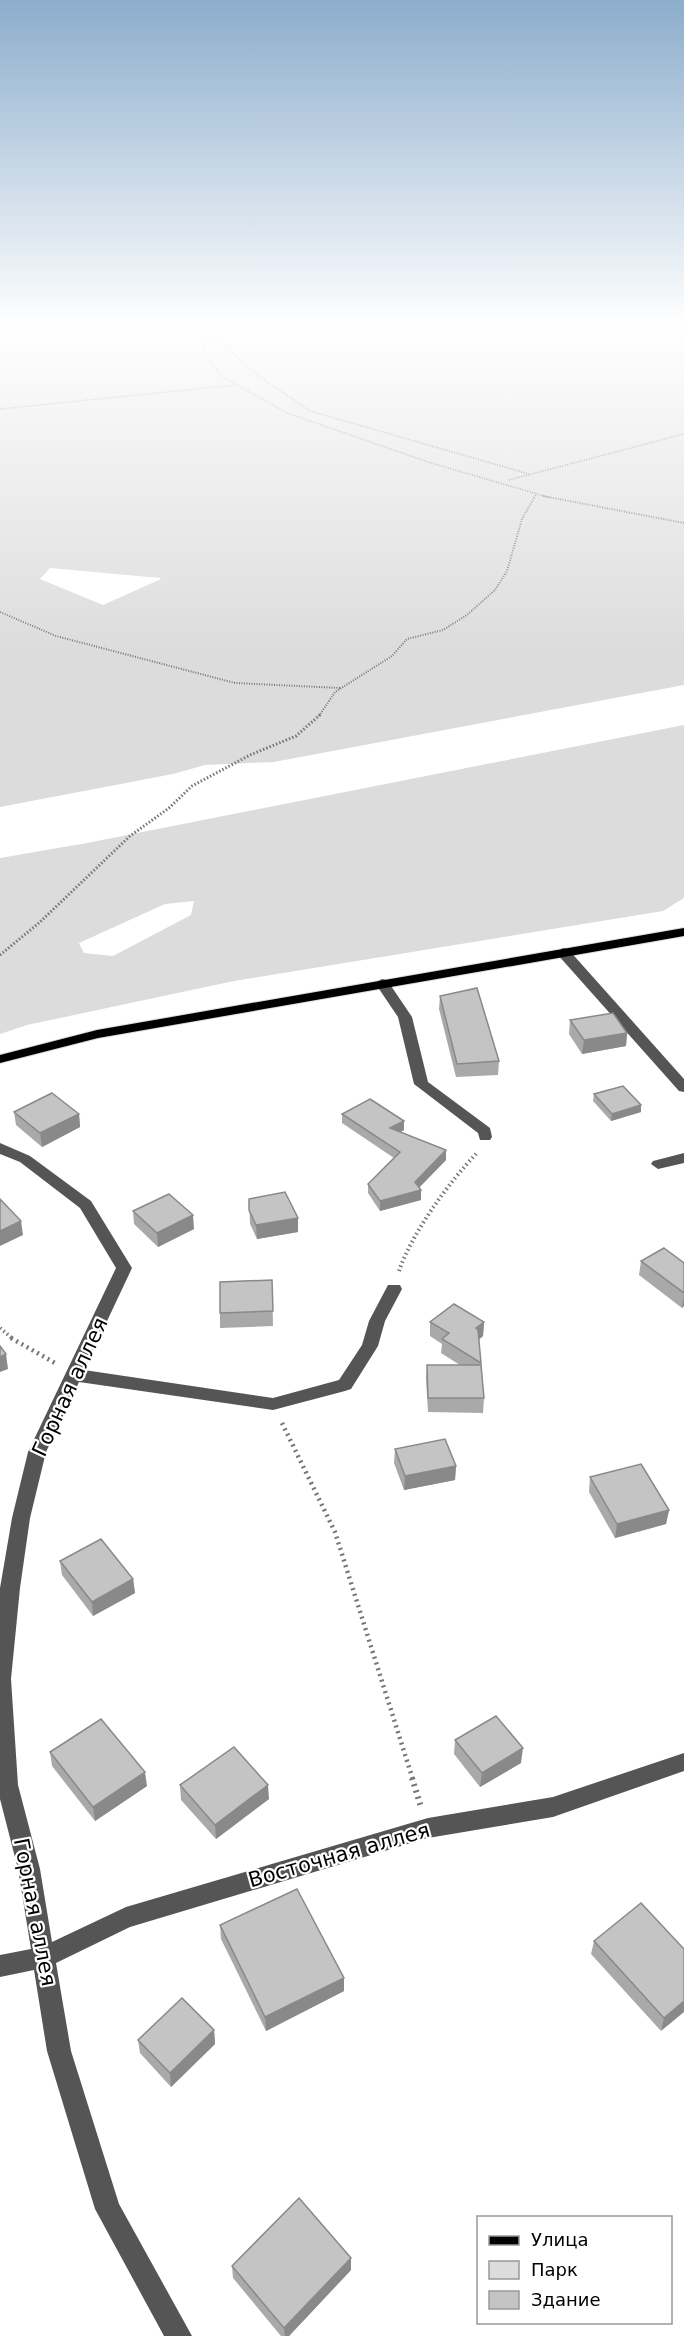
<svg xmlns="http://www.w3.org/2000/svg" width="684" height="2336" font-family="'DejaVu Sans',sans-serif">
<rect width="100%" height="100%" fill="#fff"/>
<!-- green -->
<g fill="#dcdcdc" fill-rule="evenodd">
<path d="M0,325H684V685L274,762L205,765L173,774L0,807ZM50,568L160,578L161,579L103,605L40,579Z"/>
<path d="M684,725V898L663,911L234,981L27,1025L0,1034V858L87,843ZM194,901L191,915L113,956L84,953L79,943L165,904Z"/>
</g>
<g fill="none" stroke-linecap="round" stroke-linejoin="round">
<!-- major casing -->
<g stroke="#dbdbdb" stroke-width="2">
<polygon id="major" points="684,928 684,936 98,1038 0,1063 0,1055 97,1030"/>
</g>
<!-- path-far5 -->
<g stroke="#777" stroke-width="1.5" stroke-dasharray="1 1.5" stroke-linecap="butt">
<polyline points="218,325 206,336 204,351 221,376 287,413 431,463 551,498"/>
<polyline points="210,332 257,375 310,411 529,474"/>
<polyline points="0,409 235,385"/>
<polyline points="509,480 684,434"/>
<polyline points="534,498 536,495"/>
</g>
<!-- path-far4 -->
<g stroke="#777" stroke-width="2" stroke-dasharray="1 1.5" stroke-linecap="butt">
<polyline points="543,496 684,523"/>
<polyline points="0,612 56,636 235,683 340,688"/>
<polyline points="319,716 335,692 392,656 407,639 443,630 467,615 495,590 507,571 522,519 535,496"/>
</g>
<!-- path-far3 -->
<polyline stroke="#777" stroke-width="3" stroke-dasharray="1.5 2" stroke-linecap="butt" points="0,955 40,922 130,836 169,808 192,786 250,755 296,736 321,714"/>
<!-- path-far2 -->
<g stroke="#777" stroke-width="4" stroke-dasharray="1.5 3" stroke-linecap="butt">
<path d="M399,1271C412,1233 449,1182 477,1153"/>
<polyline points="0,1328 13,1339"/>
</g>
<!-- path-far1 -->
<g stroke="#777" stroke-width="4.5" stroke-dasharray="2 4" stroke-linecap="butt">
<polyline points="11,1338 55,1363"/>
<polyline points="282,1423 335,1532 413,1780"/>
</g>
<!-- path -->
<polyline stroke="#777" stroke-width="6" stroke-dasharray="2 4.5" stroke-linecap="butt" points="412,1778 421,1807"/>
<!-- minor -->
<g fill="#555" fill-rule="evenodd">
<polygon points="563,948 568,949 684,1079 684,1092 679,1091 558,955 557,952"/>
<polygon points="382,979 387,980 412,1017 428,1082 490,1128 492,1137 490,1140 480,1140 478,1133 414,1084 398,1017 375,983"/>
<polygon points="0,1143 30,1156 91,1201 132,1268 84,1370 273,1398 339,1380 362,1345 369,1321 388,1285 400,1285 402,1289 385,1321 378,1346 351,1389 345,1391 273,1410 79,1382 46,1452 30,1518 20,1588 11,1679 18,1785 40,1869 52,1942 126,1907 428,1818 553,1797 684,1753 684,1771 553,1817 428,1838 130,1927 56,1963 71,2051 119,2204 192,2336 164,2336 95,2209 47,2051 34,1970 0,1977 0,1955 31,1949 18,1869 0,1799 0,1588 12,1518 28,1452 116,1268 80,1208 20,1162 0,1154"/>
<polygon points="684,1153 684,1163 658,1169 651,1164 653,1161"/>
</g>
<!-- major -->
<use href="#major" fill="#000" fill-rule="evenodd"/>
</g>
<!-- wall -->
<g fill="#a9a9a9">
<polygon points="440,996 499,1061 498,1075 456,1077 439,1009"/>
<polygon points="570,1020 627,1033 626,1046 582,1054 569,1034"/>
<polygon points="594,1094 641,1105 641,1112 611,1121 593,1101"/>
<polygon points="14,1112 79,1114 80,1127 42,1147 16,1125"/>
<polygon points="342,1114 404,1121 404,1130 400,1132 446,1150 446,1160 419,1187 421,1190 421,1200 380,1211 368,1193 368,1184 394,1158 342,1123"/>
<polygon points="249,1199 298,1218 298,1232 257,1239 250,1224"/>
<polygon points="133,1211 194,1229 158,1247 134,1224"/>
<polygon points="641,1261 684,1263 684,1306 682,1308 639,1275"/>
<polygon points="272,1280 273,1326 220,1328 220,1313"/>
<polygon points="430,1322 484,1322 483,1336 479,1339 484,1398 483,1413 428,1412 426,1379 427,1365 460,1365 441,1353 442,1344 430,1336"/>
<polygon points="395,1449 456,1466 455,1480 404,1490 394,1463"/>
<polygon points="590,1477 669,1510 666,1524 615,1538 589,1492"/>
<polygon points="60,1561 133,1579 135,1593 93,1616 62,1575"/>
<polygon points="455,1740 521,1763 480,1787 454,1754"/>
<polygon points="50,1752 147,1786 95,1821 52,1766"/>
<polygon points="180,1785 269,1799 216,1839 181,1800"/>
<polygon points="220,1925 344,1978 344,1991 266,2031 221,1939"/>
<polygon points="594,1941 684,1949 661,2031 591,1954"/>
<polygon points="214,2030 215,2044 171,2087 140,2053 138,2040"/>
<polygon points="232,2266 351,2270 289,2336 281,2336 233,2278"/>
</g>
<!-- shaded-wall -->
<g fill="#898989">
<polygon points="627,1033 626,1046 582,1054 584,1040"/>
<polygon points="641,1105 641,1112 611,1121 612,1114"/>
<polygon points="79,1114 80,1127 42,1147 40,1133"/>
<polygon points="404,1121 404,1130 390,1138 390,1128"/>
<polygon points="446,1150 446,1160 415,1192 415,1182"/>
<polygon points="421,1190 421,1200 380,1211 380,1201"/>
<polygon points="193,1215 194,1229 158,1247 157,1233"/>
<polygon points="298,1218 298,1232 257,1239 256,1225"/>
<polygon points="21,1221 23,1235 0,1246 0,1231"/>
<polygon points="684,1295 684,1306 682,1308"/>
<polygon points="484,1322 483,1336 475,1343 476,1328"/>
<polygon points="6,1354 8,1369 0,1372 0,1357"/>
<polygon points="456,1466 455,1480 404,1490 405,1476"/>
<polygon points="669,1510 666,1524 615,1538 617,1524"/>
<polygon points="133,1579 135,1593 93,1616 92,1602"/>
<polygon points="523,1748 521,1763 480,1787 482,1773"/>
<polygon points="145,1772 147,1786 95,1821 93,1807"/>
<polygon points="268,1785 269,1799 216,1839 215,1825"/>
<polygon points="344,1978 344,1991 266,2031 265,2017"/>
<polygon points="684,2001 684,2012 661,2031 664,2018"/>
<polygon points="214,2030 215,2044 171,2087 170,2073"/>
<polygon points="351,2258 351,2270 289,2336 285,2336 284,2328"/>
</g>
<!-- building -->
<g fill="#c4c4c4" stroke="#898989" stroke-width="1.5">
<polygon points="477,988 499,1061 457,1064 440,996"/>
<polygon points="613,1013 627,1033 584,1040 570,1020"/>
<polygon points="623,1086 641,1105 612,1114 594,1094"/>
<polygon points="52,1093 79,1114 40,1133 14,1112"/>
<polygon points="370,1099 404,1121 390,1128 446,1150 415,1182 421,1190 380,1201 368,1184 400,1152 342,1114"/>
<polygon points="285,1192 298,1218 256,1225 249,1210 249,1199"/>
<polygon points="169,1194 193,1215 157,1233 133,1211"/>
<polygon points="0,1199 21,1221 0,1231"/>
<polygon points="664,1248 684,1263 684,1293 641,1261"/>
<polygon points="272,1280 273,1311 220,1313 220,1282"/>
<polygon points="454,1304 484,1322 476,1328 478,1330 481,1363 442,1339 449,1333 430,1322"/>
<polygon points="0,1346 6,1354 0,1357"/>
<polygon points="427,1365 481,1365 484,1398 428,1398"/>
<polygon points="445,1439 456,1466 405,1476 395,1449"/>
<polygon points="641,1464 669,1510 617,1524 590,1477"/>
<polygon points="101,1539 133,1579 92,1602 60,1561"/>
<polygon points="496,1716 523,1748 482,1773 455,1740"/>
<polygon points="101,1719 145,1772 93,1807 50,1752"/>
<polygon points="234,1747 268,1785 215,1825 180,1785"/>
<polygon points="297,1889 344,1978 265,2017 220,1925"/>
<polygon points="641,1903 684,1949 684,2001 664,2018 594,1941"/>
<polygon points="182,1998 214,2030 170,2073 138,2040"/>
<polygon points="299,2198 351,2258 284,2328 232,2266"/>
</g>
<!-- sky -->
<linearGradient id="sky" x2="0" y2="1"><stop stop-color="#8cadcc"/><stop offset="0.5" stop-color="#fff"/><stop offset="1" stop-color="#fff" stop-opacity="0"/></linearGradient>
<rect width="684" height="652" fill="url(#sky)"/>
<g text-anchor="middle" stroke-width="4.5" stroke-linejoin="round" paint-order="stroke">
<!-- near-street labels -->
<g font-size="21" fill="#000" stroke="#fff">
<text transform="translate(70 1387) rotate(-65)" y="7">Горная аллея</text>
<text transform="translate(339 1855) rotate(-16)" y="7">Восточная аллея</text>
<text transform="translate(35 1912) rotate(79)" y="7">Горная аллея</text>
</g>
</g>
<!-- legend -->
<rect x="477" y="2216" width="195" height="108" fill="#ffffff" stroke="#999999" stroke-width="1.5"/>
<rect x="489" y="2236" width="30" height="9" fill="#000000" stroke="#999999" stroke-width="1.5"/>
<text x="531" y="2246" font-size="18" fill="#000000">Улица</text>
<rect x="489" y="2261" width="30" height="18" fill="#dcdcdc" stroke="#999999" stroke-width="1.5"/>
<text x="531" y="2276" font-size="18" fill="#000000">Парк</text>
<rect x="489" y="2291" width="30" height="18" fill="#c4c4c4" stroke="#999999" stroke-width="1.5"/>
<text x="531" y="2306" font-size="18" fill="#000000">Здание</text>
</svg>
